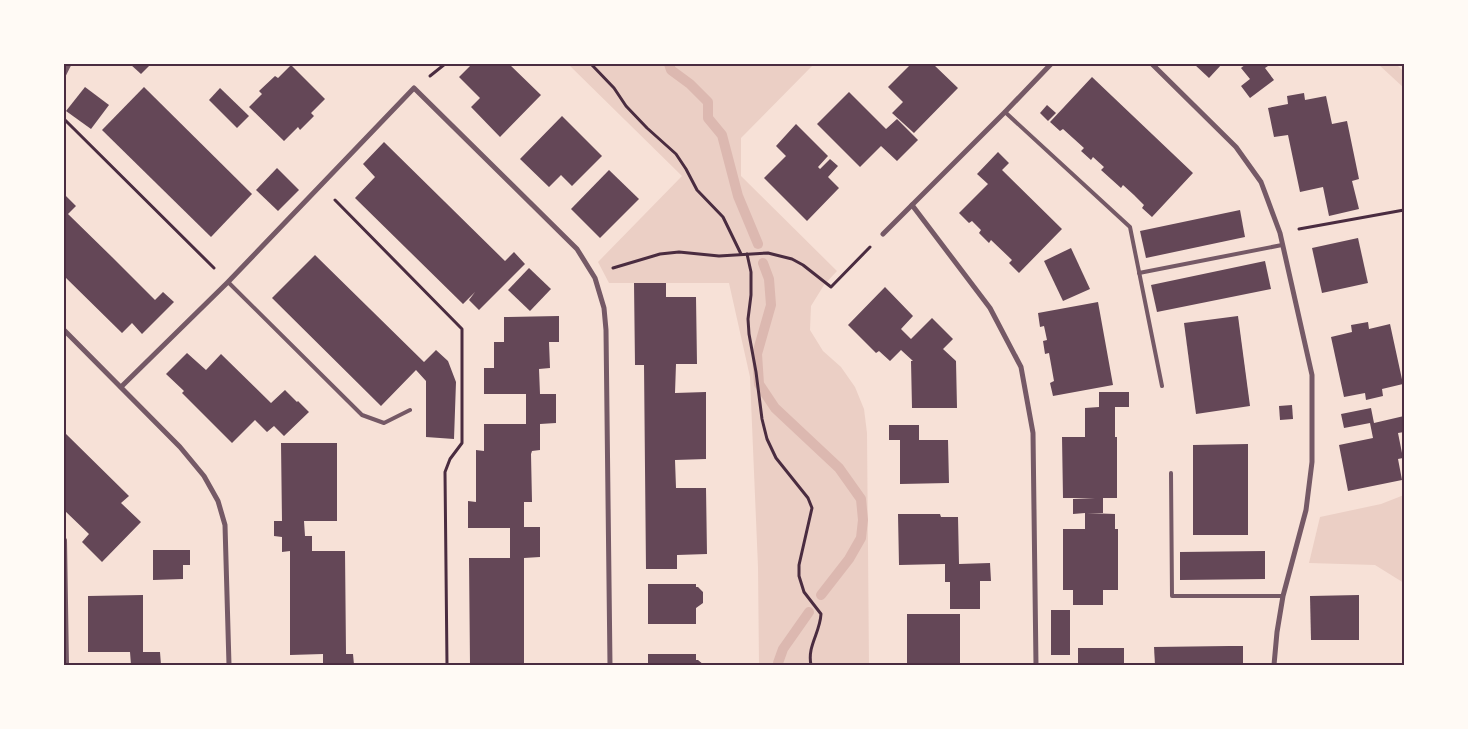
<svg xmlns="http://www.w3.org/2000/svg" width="1468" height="729" font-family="'PT Sans Narrow',sans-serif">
<rect width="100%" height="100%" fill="#f7e1d7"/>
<!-- green -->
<g fill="#ebcfc5">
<polygon points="568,64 814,64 741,138 741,176 837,271 824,285 811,306 810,330 823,351 841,367 855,387 864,409 867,433 869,665 759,665 758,567 750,377 729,283 609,283 598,262 682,176"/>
<polygon points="1378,64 1396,64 1404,72 1404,88"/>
<polygon points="1404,495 1404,583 1375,565 1309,563 1320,517 1381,504"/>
</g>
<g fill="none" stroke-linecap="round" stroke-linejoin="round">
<!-- stream -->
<g stroke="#dcb8b0" stroke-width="10">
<polyline points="669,64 671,70 690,84 708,102 708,118 722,135 738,196 758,244"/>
<polyline points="763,263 769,279 771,305 757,354 759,384 775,408 839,468 861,499 863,520 861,538 849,559 821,595"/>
<polyline points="778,663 783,649 809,612"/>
</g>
</g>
<!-- building -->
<g fill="#644757">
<polygon points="130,64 151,64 141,74"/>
<polygon points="472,64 509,64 541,95 500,137 471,107 480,98 459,77"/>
<polygon points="911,64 933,64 958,88 914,133 892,113 903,102 888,87"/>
<polygon points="1194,64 1222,64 1209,78"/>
<polygon points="1246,64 1271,64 1265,68 1274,80 1250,98 1241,86 1250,79 1241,68"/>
<polygon points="291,65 325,99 311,113 314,116 300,130 298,127 284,141 249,107 262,94 259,91 275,76 278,78"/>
<polygon points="1092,77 1193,173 1152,217 1142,208 1144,205 1134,195 1123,185 1121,188 1101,170 1104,167 1093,157 1091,160 1081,151 1084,148 1063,129 1060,131 1050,122"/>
<polygon points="85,87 109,105 91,129 66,111"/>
<polygon points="144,87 252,194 211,237 102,130"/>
<polygon points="220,88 249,116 237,128 209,100"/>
<polygon points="849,92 886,129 897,119 918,140 897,161 881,146 860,167 817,124"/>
<polygon points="1304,93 1305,100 1326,96 1332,124 1347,121 1359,179 1352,181 1359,209 1329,216 1323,187 1300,192 1288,135 1274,137 1268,108 1288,104 1287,96"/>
<polygon points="1047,105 1056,113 1048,121 1040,113"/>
<polygon points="562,116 602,156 572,186 561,175 549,187 520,159"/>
<polygon points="796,124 828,156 818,167 820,169 830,159 838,166 828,177 839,188 807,221 764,178 786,156 776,146"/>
<polygon points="384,142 505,261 514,252 525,264 479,310 469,300 475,292 463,304 355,198 375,177 363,164"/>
<polygon points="998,152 1009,163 1002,170 1062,229 1019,273 1009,263 1012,260 991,240 989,243 979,233 981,230 972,221 969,223 959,213 988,184 977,174"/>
<polygon points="277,168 299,190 278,211 256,190"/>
<polygon points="609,170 639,199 600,238 571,209"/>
<polygon points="64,194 76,206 68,214 112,257 155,300 163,292 174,302 142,334 132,323 122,333 64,276"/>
<polygon points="1240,210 1245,237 1146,258 1140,231"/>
<polygon points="1358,238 1368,283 1322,293 1312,248"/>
<polygon points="1071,248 1090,289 1063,301 1044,261"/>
<polygon points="315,255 424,362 436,350 448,361 456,382 454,439 426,437 426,381 416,370 381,406 272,298"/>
<polygon points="1265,261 1271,289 1157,312 1151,285"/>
<polygon points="529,268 551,289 530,311 508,290"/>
<polygon points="634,283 666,283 666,297 696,297 697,364 676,364 675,393 706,392 706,459 675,460 676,488 706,488 707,554 677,555 677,569 646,569 644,365 635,365"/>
<polygon points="885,287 913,316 901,329 911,339 932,318 953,339 943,349 956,361 957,408 912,408 911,361 913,361 901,350 890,361 879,351 876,353 848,325"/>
<polygon points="1098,302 1113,385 1053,396 1050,383 1054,381 1049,353 1045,354 1043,341 1047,340 1044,326 1040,327 1038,313"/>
<polygon points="559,316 559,342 549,342 550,368 539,369 540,394 556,394 556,423 540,424 540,450 532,451 531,454 532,502 524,502 524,527 540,527 540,557 524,558 524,665 470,665 469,558 510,558 510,528 468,528 468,501 476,502 476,450 484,451 484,424 526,424 526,394 484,394 484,368 494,368 494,342 504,342 504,317"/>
<polygon points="1238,316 1250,406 1196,414 1184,323"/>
<polygon points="1368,322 1369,329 1390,324 1403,384 1382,389 1383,396 1366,400 1365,393 1344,397 1331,337 1352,332 1351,325"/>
<polygon points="187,353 206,370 221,354 271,403 285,390 297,402 298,401 309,412 284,436 274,426 267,432 255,420 232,443 182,393 184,391 166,374"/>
<polygon points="1099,392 1129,392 1129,407 1115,407 1115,437 1117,437 1117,498 1103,498 1103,513 1087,513 1115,514 1115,529 1118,529 1118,590 1103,590 1103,605 1073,605 1073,590 1063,590 1063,529 1085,529 1085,513 1073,514 1073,499 1095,498 1063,498 1062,437 1085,437 1085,408 1099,407"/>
<polygon points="1292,405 1293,419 1280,420 1279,406"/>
<polygon points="1371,408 1374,423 1404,416 1404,432 1398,433 1403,458 1398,459 1402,480 1348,491 1339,445 1373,438 1370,423 1344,428 1341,414"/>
<polygon points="889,425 919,425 919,440 948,440 949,483 900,484 900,440 889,440"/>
<polygon points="64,432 129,496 121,503 141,522 102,562 82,542 89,534 64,510"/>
<polygon points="281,443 337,443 337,521 304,521 305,536 312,536 312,551 345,551 346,654 353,654 354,665 323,665 323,654 290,655 290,551 282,552 282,537 274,536 274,521 282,521"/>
<polygon points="1248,444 1248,535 1193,535 1193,445"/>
<polygon points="898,514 940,514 941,517 958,517 959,564 990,563 991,581 980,581 980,609 950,609 950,582 945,582 945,564 899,565"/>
<polygon points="153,550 190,550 190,565 183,565 183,579 153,580"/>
<polygon points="1265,551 1265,579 1180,580 1180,552"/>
<polygon points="648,584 696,584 696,587 698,587 703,592 703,603 696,608 696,624 648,624"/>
<polygon points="143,595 143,652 160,652 161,665 131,665 130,652 88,652 88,596"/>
<polygon points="1359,595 1359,640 1311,640 1310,596"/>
<rect x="1051" y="610" width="19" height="45"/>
<rect x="907" y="614" width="53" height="51"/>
<polygon points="1229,646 1243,646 1243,665 1155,665 1154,647"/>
<rect x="1078" y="648" width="46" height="17"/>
<polygon points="648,654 696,654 696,660 698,660 704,665 648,665"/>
</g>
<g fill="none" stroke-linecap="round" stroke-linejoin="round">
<!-- path -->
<g stroke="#4a2c40" stroke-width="3">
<polyline points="591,64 614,88 626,106 647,128 676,154 686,169 697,190 723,217 741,254"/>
<polyline points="430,76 445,64"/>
<polyline points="64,119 214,268"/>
<polyline points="335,200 462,329 462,443 450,459 445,472 447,665"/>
<polyline points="1299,229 1404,210"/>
<path d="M747,254L751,272V295L748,319L749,334L756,372L762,419L767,439L776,458L808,498L812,508L799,565V576L804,592L821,614C820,633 807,646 811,665"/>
<polyline points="613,268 660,254 679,252 719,256 768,253 792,259 803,265 831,287 870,247"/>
</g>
<!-- service -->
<g stroke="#755966" stroke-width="4">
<polyline points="1005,112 1130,227 1162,386"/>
<polyline points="1139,273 1282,245"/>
<polyline points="228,282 362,415 384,423 410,410"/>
<polyline points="1171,473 1172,596 1283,596"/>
<polyline points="64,539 65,540 67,665"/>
</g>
<!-- minor -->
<g stroke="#755966" stroke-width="5">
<polyline points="1152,64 1236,147 1261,182 1280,233 1312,375 1312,462 1306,510 1283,596 1277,632 1274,665"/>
<polyline points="64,74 69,64"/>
<polyline points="912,205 990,308 1021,367 1033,433 1036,665"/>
<polyline points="883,234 1005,112 1051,64"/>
<polyline points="64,330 180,447 204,476 218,501 225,525 229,665"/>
<polyline points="121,387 228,282 414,88 577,249 595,278 604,308 606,330 610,665"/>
</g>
</g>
<!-- border -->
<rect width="1468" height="729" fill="none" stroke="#fffaf5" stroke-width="130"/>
<rect x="65" y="65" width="1338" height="599" fill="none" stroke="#4a2c40" stroke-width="2"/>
</svg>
